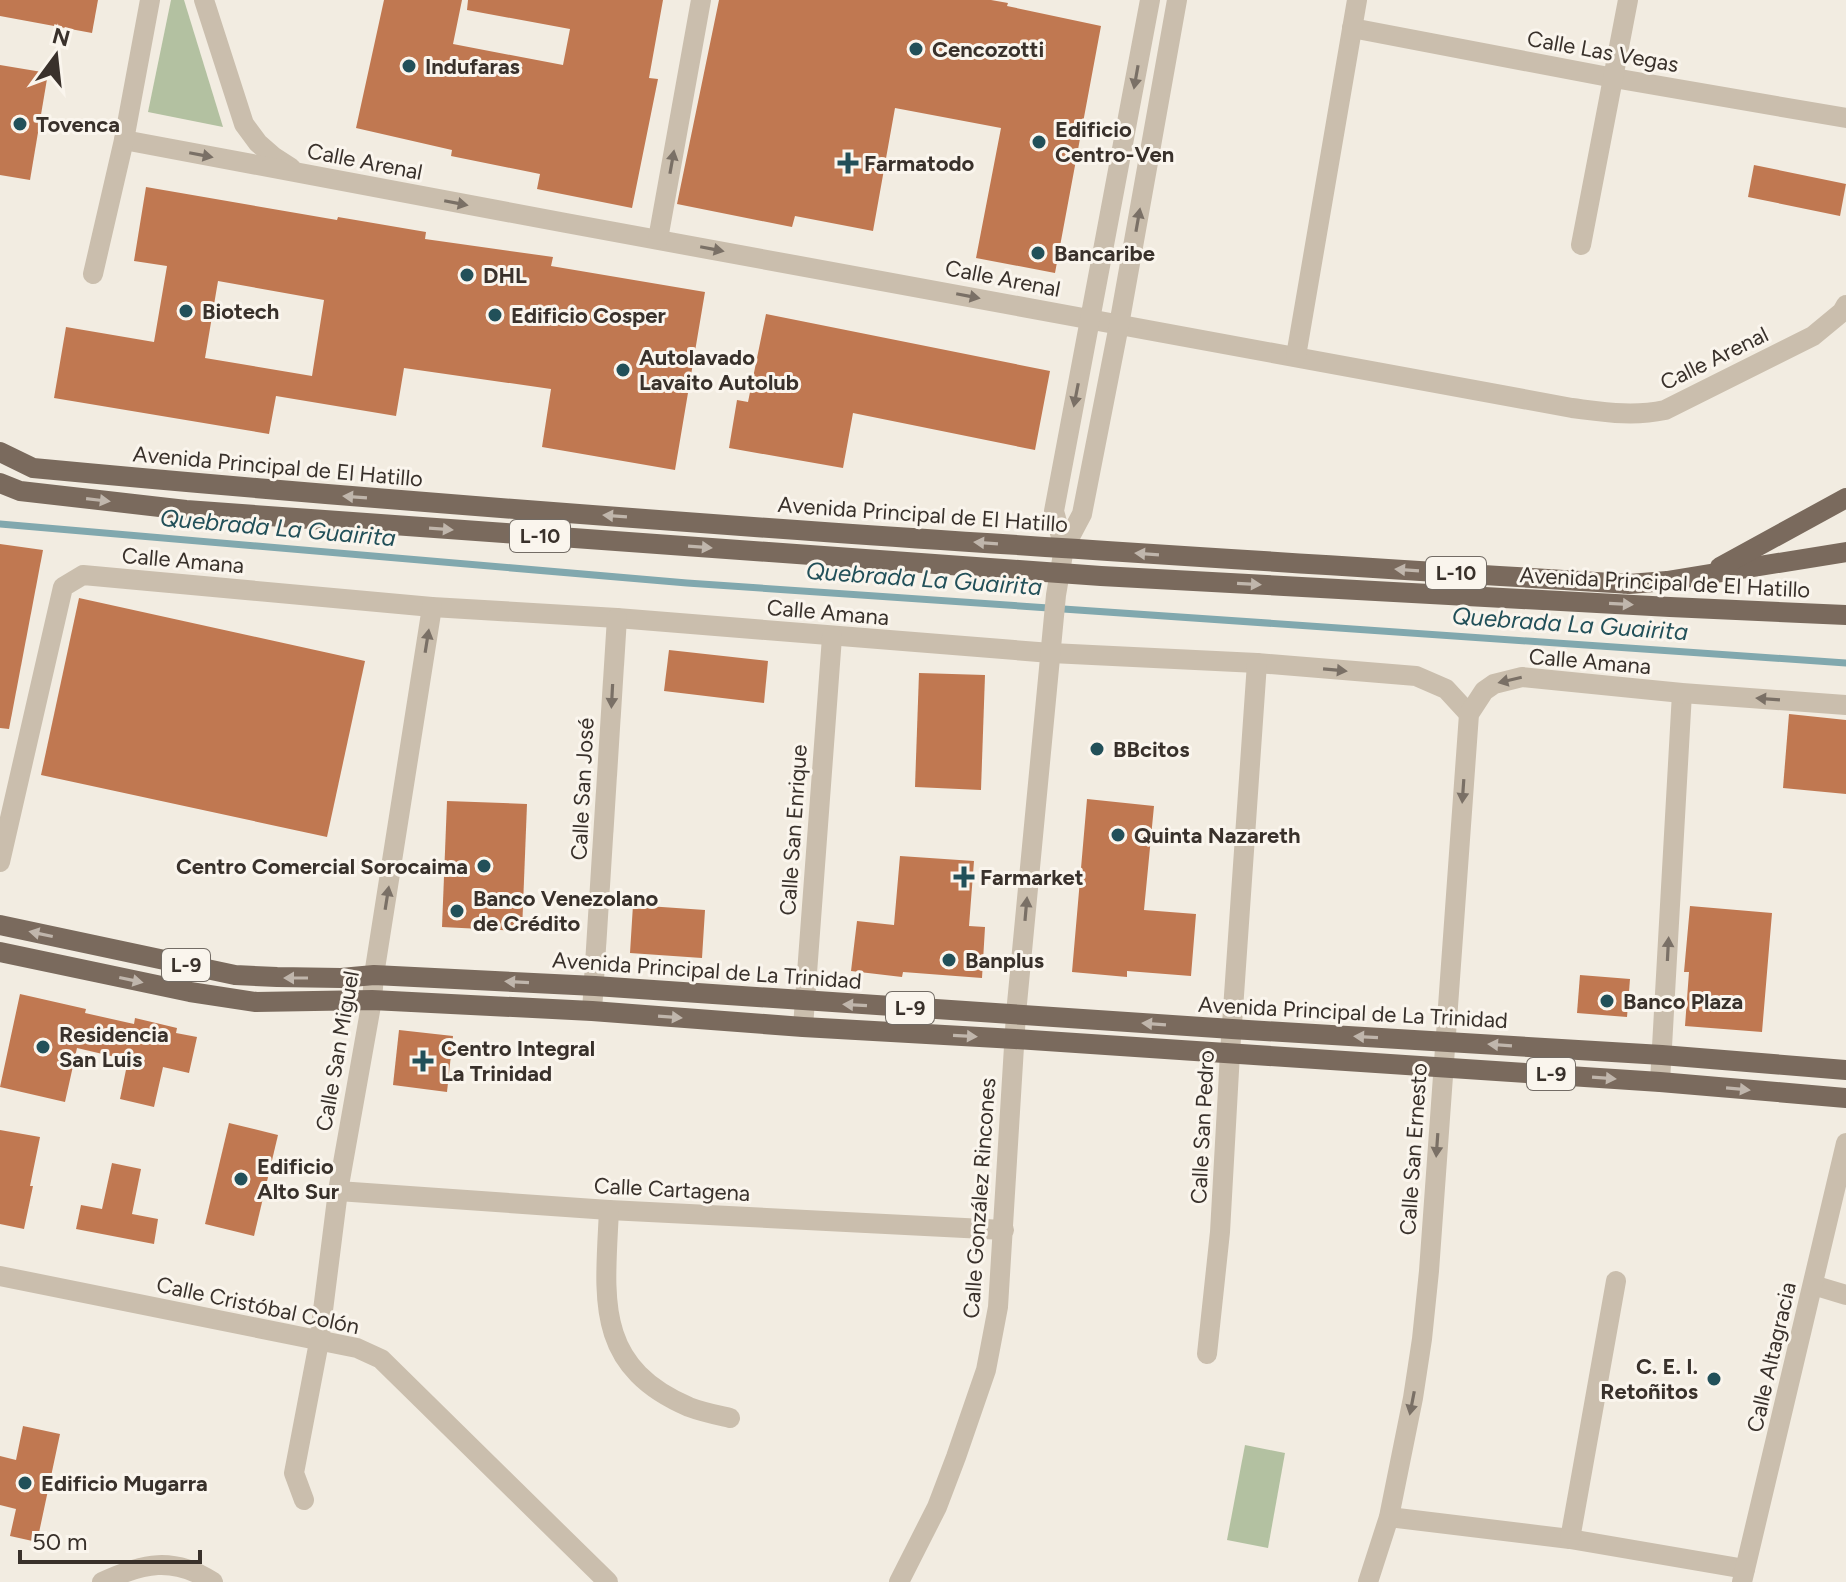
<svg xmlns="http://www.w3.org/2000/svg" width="1846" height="1582" font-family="Figtree,sans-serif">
<rect width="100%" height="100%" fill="#f2ece1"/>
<!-- green -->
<g fill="#b3c1a1">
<polygon points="171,0 184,0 223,127 148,112"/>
<polygon points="1245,1445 1285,1453 1268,1548 1227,1540"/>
</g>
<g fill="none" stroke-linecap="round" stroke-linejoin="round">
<!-- stream -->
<polyline stroke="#81a8ae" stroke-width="7" points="0,524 687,583 1846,663"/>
</g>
<!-- building -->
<g fill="#c07851" fill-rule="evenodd">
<polygon points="0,0 98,0 92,33 0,16"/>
<polygon points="384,0 462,0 453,44 563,65 570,29 467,10 468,0 663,0 649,78 658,79 632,208 537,189 540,174 451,156 452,150 356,128"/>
<polygon points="719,0 991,0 1008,3 1007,6 1101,26 1055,273 976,258 1001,128 895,108 873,231 795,216 792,227 677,204"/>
<polygon points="0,65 48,73 30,180 0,175"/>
<polygon points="1754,165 1846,184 1840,216 1748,197"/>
<path d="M146,187L337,220L338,217L426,232L425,239L553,257L551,266L705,292L675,470L542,447L551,389L404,368L396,416L276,396L269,434L54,398L66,327L154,342L167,266L134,261ZM218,281L324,300L312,376L205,358Z"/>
<polygon points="766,314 1050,371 1035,450 853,413 843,468 729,448 737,400 748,402"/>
<polygon points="0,544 43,550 9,729 0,728"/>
<polygon points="79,598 365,661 327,837 41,775"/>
<polygon points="669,650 768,661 764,703 664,691"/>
<polygon points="919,673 985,675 981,790 915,787"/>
<polygon points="1789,714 1846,720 1846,794 1783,788"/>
<polygon points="1087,799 1154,806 1144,910 1196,914 1191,976 1127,971 1127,977 1072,972"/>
<polygon points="447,801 527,804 522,931 442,927"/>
<polygon points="900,856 974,861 969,926 985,927 982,978 903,972 902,977 851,971 857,921 894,925"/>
<polygon points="633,905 705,910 702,958 630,953"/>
<polygon points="1690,906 1772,913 1762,1032 1685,1026 1689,972 1684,972"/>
<polygon points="1580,975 1630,979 1627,1017 1577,1013"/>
<polygon points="20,994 86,1009 85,1013 134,1024 135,1018 177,1028 176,1033 197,1037 189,1073 163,1067 154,1107 120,1099 128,1060 77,1048 65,1102 0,1087"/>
<polygon points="399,1030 453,1036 447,1092 393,1085"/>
<polygon points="229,1123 278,1135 254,1236 205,1224"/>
<polygon points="0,1130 40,1137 30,1186 33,1186 24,1229 0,1224"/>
<polygon points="112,1163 141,1169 132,1214 158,1219 154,1244 76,1229 81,1205 102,1209"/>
<polygon points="23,1426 60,1434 37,1542 10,1536 16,1509 0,1505 0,1456 16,1460"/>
</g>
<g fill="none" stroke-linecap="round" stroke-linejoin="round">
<!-- street -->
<g stroke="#cabead" stroke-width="20">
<polyline points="204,0 244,124 258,143 274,157 291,168"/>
<polyline points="1352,28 1614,78 1846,118"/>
<path d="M124,140L566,223L1572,408C1604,412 1632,417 1665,410L1813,336L1842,312L1846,305"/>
<polyline points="658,239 701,0"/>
<polyline points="1581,245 1628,0"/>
<polyline points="93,274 124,140 150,0"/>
<polyline points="1296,356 1357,0"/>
<polyline points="1064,548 1054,511 1150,0"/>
<polyline points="0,862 63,587 83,575 432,607 617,618 1051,653 1257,663 1416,676 1446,689 1469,714"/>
<polyline points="592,1011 617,618"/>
<polyline points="803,1027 832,637"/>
<polyline points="1660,1082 1682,693"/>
<polyline points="338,1191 609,1210 1004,1230"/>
<path d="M609,1210C605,1297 593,1366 689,1407C702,1412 717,1415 730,1418"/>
<polyline points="0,1276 357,1348 381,1359 608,1582"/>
<polyline points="1813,1285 1846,1295"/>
<polyline points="1207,1354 1220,1232 1230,1053 1257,663"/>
<polyline points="304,1500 294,1473 319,1342 338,1191 372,1000 374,975 432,607"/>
<polyline points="1389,1517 1570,1539 1745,1569"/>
<polyline points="1570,1539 1616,1281"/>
<path d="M102,1582C143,1563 173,1556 213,1582"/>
<polyline points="899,1582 937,1507 956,1457 986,1370 998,1307 1016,1014 1056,595 1064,548 1082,514 1119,325 1177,0"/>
<polyline points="1368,1582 1389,1517 1413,1398 1422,1339 1429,1271 1469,714 1484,691 1494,684 1522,677 1682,693 1846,705"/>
<polyline points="1742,1582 1846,1143"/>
</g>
<!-- primary -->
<g stroke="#7a6a5d" stroke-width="20">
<path d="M0,452L33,468C564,518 1097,551 1629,584L1667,581L1846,552"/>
<polyline points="0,483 20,491 186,510 1101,576 1670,607 1846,615"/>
<polyline points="1720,567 1846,498"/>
<polyline points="0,925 235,975 277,977 341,978 374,975 595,986 1232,1029 1662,1055 1846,1070"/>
<polyline points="0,952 190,992 256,1002 372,1000 592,1011 803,1027 1015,1039 1660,1082 1846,1098"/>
</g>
</g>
<!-- one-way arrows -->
<defs><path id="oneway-solid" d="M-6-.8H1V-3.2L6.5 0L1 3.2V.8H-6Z" transform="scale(2)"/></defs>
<g fill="#7a7066">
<use href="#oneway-solid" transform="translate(1136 77) rotate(100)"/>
<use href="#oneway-solid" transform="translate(201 155) rotate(11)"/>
<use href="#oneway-solid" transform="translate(672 162) rotate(-80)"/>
<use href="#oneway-solid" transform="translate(456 203) rotate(11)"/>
<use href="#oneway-solid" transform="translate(1138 220) rotate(-80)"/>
<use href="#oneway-solid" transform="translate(712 249) rotate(11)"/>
<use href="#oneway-solid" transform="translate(968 296) rotate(11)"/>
<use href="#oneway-solid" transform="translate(1076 395) rotate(101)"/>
<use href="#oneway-solid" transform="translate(427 641) rotate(-81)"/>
<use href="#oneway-solid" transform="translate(1335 670) rotate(5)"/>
<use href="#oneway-solid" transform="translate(1510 680) rotate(167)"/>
<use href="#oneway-solid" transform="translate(612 696) rotate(93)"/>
<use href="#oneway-solid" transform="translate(1768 699) rotate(-176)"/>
<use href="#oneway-solid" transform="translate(1463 791) rotate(94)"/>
<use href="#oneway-solid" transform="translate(387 898) rotate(-81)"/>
<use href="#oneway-solid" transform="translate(1026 909) rotate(-85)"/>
<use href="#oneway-solid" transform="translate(1668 949) rotate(-87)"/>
<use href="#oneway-solid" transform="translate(1437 1145) rotate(94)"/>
<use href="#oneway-solid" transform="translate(1412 1403) rotate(101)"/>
</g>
<g fill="#c0b6ac">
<use href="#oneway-solid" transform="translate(355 497) rotate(-176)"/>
<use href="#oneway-solid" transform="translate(98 500) rotate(7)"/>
<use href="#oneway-solid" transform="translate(615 516) rotate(-176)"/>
<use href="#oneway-solid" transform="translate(441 529) rotate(4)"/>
<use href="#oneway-solid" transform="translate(986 543) rotate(-176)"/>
<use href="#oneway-solid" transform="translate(700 547) rotate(4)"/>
<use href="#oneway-solid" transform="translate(1147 554) rotate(-176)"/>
<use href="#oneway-solid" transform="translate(1407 570) rotate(-176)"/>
<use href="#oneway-solid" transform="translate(1249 584) rotate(3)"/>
<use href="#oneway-solid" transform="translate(1621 604) rotate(3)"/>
<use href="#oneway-solid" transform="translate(41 934) rotate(-168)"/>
<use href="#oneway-solid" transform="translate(296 978) rotate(-180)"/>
<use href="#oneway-solid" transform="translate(131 980) rotate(12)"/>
<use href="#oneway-solid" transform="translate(517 982) rotate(-177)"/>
<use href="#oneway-solid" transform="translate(855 1005) rotate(-177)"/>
<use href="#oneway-solid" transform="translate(670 1017) rotate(4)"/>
<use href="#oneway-solid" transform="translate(1154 1024) rotate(-176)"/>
<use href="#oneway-solid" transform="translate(965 1036) rotate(3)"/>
<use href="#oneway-solid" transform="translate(1366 1037) rotate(-177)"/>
<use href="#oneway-solid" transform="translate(1500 1045) rotate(-176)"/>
<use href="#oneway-solid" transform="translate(1604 1078) rotate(4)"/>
<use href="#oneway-solid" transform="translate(1738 1089) rotate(5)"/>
</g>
<!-- markers -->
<g fill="#225059" stroke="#faf5ed" stroke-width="3">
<circle cx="916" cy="49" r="8"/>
<circle cx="409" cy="66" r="8"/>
<circle cx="20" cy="124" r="8"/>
<circle cx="1039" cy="142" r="8"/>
<path d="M844 151h8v8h8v8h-8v8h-8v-8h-8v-8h8z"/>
<circle cx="1038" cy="253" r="8"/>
<circle cx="467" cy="275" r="8"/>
<circle cx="186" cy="311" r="8"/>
<circle cx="495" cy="315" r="8"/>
<circle cx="623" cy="370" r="8"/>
<circle cx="1097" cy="749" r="8"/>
<circle cx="1118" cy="835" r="8"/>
<circle cx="484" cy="866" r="8"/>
<path d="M960 865h8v8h8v8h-8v8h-8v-8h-8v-8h8z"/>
<circle cx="457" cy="911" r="8"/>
<circle cx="949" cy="960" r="8"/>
<circle cx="1607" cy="1001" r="8"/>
<circle cx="43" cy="1047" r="8"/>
<path d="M419 1049h8v8h8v8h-8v8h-8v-8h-8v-8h8z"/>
<circle cx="241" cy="1179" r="8"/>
<circle cx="1714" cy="1379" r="8"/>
<circle cx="25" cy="1483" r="8"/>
</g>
<g text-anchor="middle" stroke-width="6" stroke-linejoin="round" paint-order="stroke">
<!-- shield labels -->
<g fill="#faf5ed" stroke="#736c65" stroke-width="2">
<rect x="510" y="520" width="60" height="32" rx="6"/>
<rect x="1426" y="557" width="60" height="32" rx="6"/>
<rect x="162" y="949" width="48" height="32" rx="6"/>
<rect x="886" y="992" width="48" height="32" rx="6"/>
<rect x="1527" y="1058" width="48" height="32" rx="6"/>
</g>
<g font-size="20" font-weight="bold" fill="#39312b">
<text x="540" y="543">L-10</text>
<text x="1456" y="580">L-10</text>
<text x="186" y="972">L-9</text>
<text x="910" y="1015">L-9</text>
<text x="1551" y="1081">L-9</text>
</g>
<!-- poi labels -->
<g font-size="22" font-weight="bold" fill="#39312b" stroke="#faf5ed" text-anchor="start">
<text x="932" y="57">Cencozotti</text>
<text x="425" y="74">Indufaras</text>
<text x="36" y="132">Tovenca</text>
<text x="1055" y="137">Edificio<tspan x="1055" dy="25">Centro-Ven</tspan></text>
<text x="864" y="171">Farmatodo</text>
<text x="1054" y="261">Bancaribe</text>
<text x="483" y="283">DHL</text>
<text x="202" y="319">Biotech</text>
<text x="511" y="323">Edificio Cosper</text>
<text x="639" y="365">Autolavado<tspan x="639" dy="25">Lavaito Autolub</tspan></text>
<text x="1113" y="757">BBcitos</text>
<text x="1134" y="843">Quinta Nazareth</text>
<text x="468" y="874" text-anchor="end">Centro Comercial Sorocaima</text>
<text x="980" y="885">Farmarket</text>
<text x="473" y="906">Banco Venezolano<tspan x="473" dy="25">de Crédito</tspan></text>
<text x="965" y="968">Banplus</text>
<text x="1623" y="1009">Banco Plaza</text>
<text x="59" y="1042">Residencia<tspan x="59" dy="25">San Luis</tspan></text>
<text x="441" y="1056">Centro Integral<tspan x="441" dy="25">La Trinidad</tspan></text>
<text x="257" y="1174">Edificio<tspan x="257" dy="25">Alto Sur</tspan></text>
<text x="1698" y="1374" text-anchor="end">C. E. I.<tspan x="1698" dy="25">Retoñitos</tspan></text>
<text x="41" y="1491">Edificio Mugarra</text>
</g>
<!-- street labels -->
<g font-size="22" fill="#39312b" stroke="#faf5ed">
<text transform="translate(1603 51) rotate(10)" y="8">Calle Las Vegas</text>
<text transform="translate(365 161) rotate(11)" y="8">Calle Arenal</text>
<text transform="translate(1003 278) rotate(11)" y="8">Calle Arenal</text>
<text transform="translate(1714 358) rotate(-26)" y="8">Calle Arenal</text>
<text transform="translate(278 466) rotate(5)" y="8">Avenida Principal de El Hatillo</text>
<text transform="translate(923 514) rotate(4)" y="8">Avenida Principal de El Hatillo</text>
<text transform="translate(183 560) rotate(5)" y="8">Calle Amana</text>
<text transform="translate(1665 582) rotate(3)" y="8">Avenida Principal de El Hatillo</text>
<text transform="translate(828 612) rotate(5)" y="8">Calle Amana</text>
<text transform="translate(1590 661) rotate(5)" y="8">Calle Amana</text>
<text transform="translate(582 789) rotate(-87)" y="8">Calle San José</text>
<text transform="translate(793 830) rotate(-86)" y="8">Calle San Enrique</text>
<text transform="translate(707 970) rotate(4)" y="8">Avenida Principal de La Trinidad</text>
<text transform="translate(1353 1012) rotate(3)" y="8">Avenida Principal de La Trinidad</text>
<text transform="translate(337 1051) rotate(-80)" y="8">Calle San Miguel</text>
<text transform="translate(1202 1127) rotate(-87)" y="8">Calle San Pedro</text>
<text transform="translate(1413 1149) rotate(-86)" y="8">Calle San Ernesto</text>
<text transform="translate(672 1189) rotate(3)" y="8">Calle Cartagena</text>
<text transform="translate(979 1198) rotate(-86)" y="8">Calle González Rincones</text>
<text transform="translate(258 1305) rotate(12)" y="8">Calle Cristóbal Colón</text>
<text transform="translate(1771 1357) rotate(-77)" y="8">Calle Altagracia</text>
</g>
<!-- water labels -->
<g font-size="24" font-style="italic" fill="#225059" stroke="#faf5ed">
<text transform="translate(278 528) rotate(5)" y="8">Quebrada La Guairita</text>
<text transform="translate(924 579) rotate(4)" y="8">Quebrada La Guairita</text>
<text transform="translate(1570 624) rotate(4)" y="8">Quebrada La Guairita</text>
</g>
</g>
<!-- north arrow -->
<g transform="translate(56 56) rotate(15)" stroke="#faf5ed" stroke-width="6" paint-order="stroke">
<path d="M0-6L14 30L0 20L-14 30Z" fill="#39312b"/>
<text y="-12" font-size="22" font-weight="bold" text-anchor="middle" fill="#39312b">N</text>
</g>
<!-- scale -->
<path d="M20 1550v12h180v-12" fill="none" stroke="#39312b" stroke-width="4"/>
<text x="32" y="1550" font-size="24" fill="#39312b" stroke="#faf5ed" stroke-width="6" paint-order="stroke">50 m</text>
</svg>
